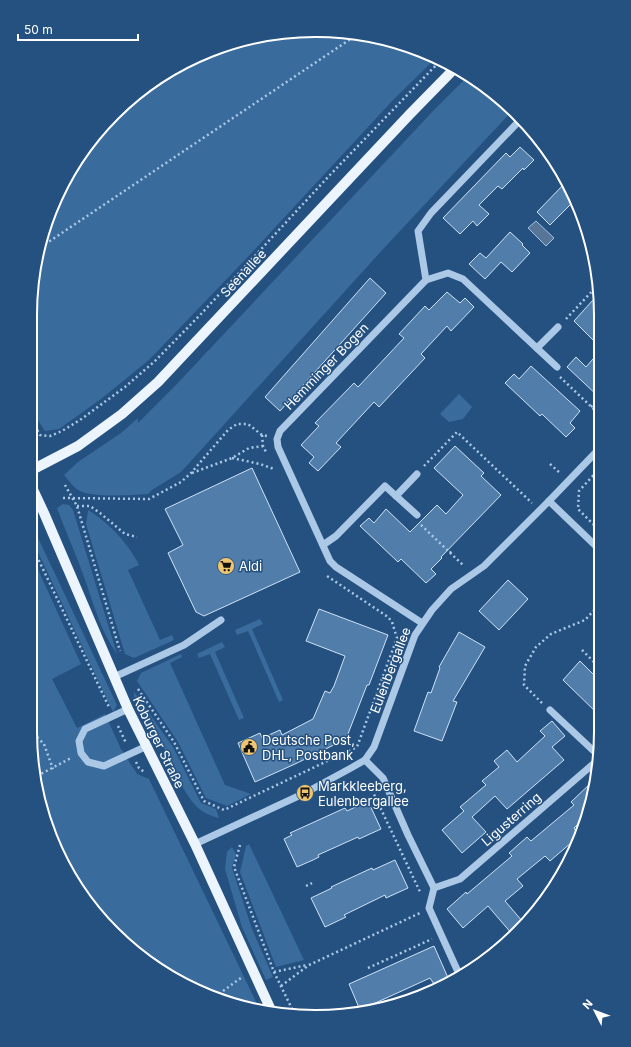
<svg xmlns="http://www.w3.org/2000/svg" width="631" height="1047" font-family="Inter,sans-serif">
<rect width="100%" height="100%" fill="#255180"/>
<!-- green -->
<g fill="#396b9d">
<polygon points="316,30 371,36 425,52 436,58 393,100 244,261 149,360 101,399 59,429 45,431 30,408 31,297 45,224 78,157 114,113 157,78 206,52 260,35"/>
<path d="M469,75L474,78L512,111L385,247L181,472L152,490L148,494C130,495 95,498 80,491C73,487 69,481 64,475L78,462L121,433L138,418V423L175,386L434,110Z"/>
<polygon points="459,394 472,407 463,419 449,422 440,414"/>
<path d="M63,504L69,505L73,510L117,654C100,631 93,601 83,574C75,552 65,530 57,508Z"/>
<path d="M88,510C108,522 129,544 139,565L128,570L160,640L172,635L174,640L134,658L125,654L86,524Z"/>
<polygon points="30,521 117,705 113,712 30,535"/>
<polygon points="30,552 81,664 52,679 77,728 105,714 121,749 137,774 149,779 259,1008 224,1002 157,969 89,905 45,823 30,731"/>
<polygon points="260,619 263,624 252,629 283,700 279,702 248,631 237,635 235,630"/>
<polygon points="222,642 225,647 215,652 244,718 239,720 210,654 199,658 197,654"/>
<polygon points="181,654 182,657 170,663 225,785 251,794 227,806 206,798 178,742 137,681 141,673"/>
<path d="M134,692L173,747L201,803L216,809L219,818C211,816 203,813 197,807C182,792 176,770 165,751C158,738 132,706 134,692Z"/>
<polygon points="249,844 304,960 276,967 240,872 246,846"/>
<polygon points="232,847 236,854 232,868 252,929 273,977 266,980 242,927 225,869 227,852"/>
</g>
<!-- water -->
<polygon fill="#577597" stroke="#a0c4e7" points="536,221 554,238 546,246 528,228"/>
<!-- building -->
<g fill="#517dab" stroke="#cfe2f5">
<polygon points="520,147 534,160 524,170 523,168 502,189 498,186 479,205 489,214 477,226 473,221 460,234 443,218 506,153 510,157"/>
<polygon points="566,182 574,201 550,225 537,212"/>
<polygon points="510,232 523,244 522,245 530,253 512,272 501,262 485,279 469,264 480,253 486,258"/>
<polygon points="370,278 386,293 280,411 265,397"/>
<polygon points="447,292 460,303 465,298 474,307 451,331 447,326 421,354 425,358 379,407 374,402 336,443 341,447 318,471 309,463 314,457 301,445 319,426 315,423 354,383 358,387 404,338 399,334 425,306 429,310"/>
<polygon points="593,300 600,306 600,347 574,321"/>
<polygon points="600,351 600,398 567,367 576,357 586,367"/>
<polygon points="531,366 580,411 570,423 575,428 566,437 542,414 540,416 505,383 514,374 519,379"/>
<polygon points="455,446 484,473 481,476 501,495 441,557 442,558 431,569 436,574 426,583 401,559 398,562 360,526 369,518 374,523 386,509 410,532 437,505 446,514 463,495 434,468"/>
<polygon points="252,468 300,572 204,616 196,612 168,553 183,545 165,509"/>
<polygon points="508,580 528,599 499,630 479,611"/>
<polygon points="319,609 388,635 369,685 367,685 346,739 295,764 255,782 238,743 260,733 262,738 280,730 282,735 313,719 325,691 330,693 334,686 345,656 306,641"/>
<polygon points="459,632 485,647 453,701 457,702 442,741 414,731 428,692 431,693 440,668 439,667"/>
<polygon points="580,661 600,681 600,716 563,680"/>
<polygon points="552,721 565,736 552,747 564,760 507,809 495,796 472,817 486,832 462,853 442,830 464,811 460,807 486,785 482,781 499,767 494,761 507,750 517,762 545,736 540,731"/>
<polygon points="594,780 587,815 574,828 579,836 550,861 545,856 517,879 523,886 505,901 523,922 512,934 488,906 463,928 447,909 466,892 467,894 512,856 509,853 527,837 531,841 574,805 571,802"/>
<polygon points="368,801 381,829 359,839 358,837 318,855 319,857 313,860 297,867 284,839 292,835 290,833 345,808 347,811"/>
<polygon points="395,860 408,888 386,898 385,895 344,915 346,917 325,927 311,898 332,888 331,887 372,868 373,870"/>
<polygon points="434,946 449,980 436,987 430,978 360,1010 349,984"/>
</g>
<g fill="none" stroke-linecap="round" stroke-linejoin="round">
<!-- path -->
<g stroke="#abc9e6" stroke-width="2.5" stroke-dasharray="2 3" stroke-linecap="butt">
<polyline points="41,247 358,34"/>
<polyline points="566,319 597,286 599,288"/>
<polyline points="560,377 600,415"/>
<polyline points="591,407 595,403"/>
<polyline points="30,417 40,435 50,436 62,431 80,420 125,387 155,361 201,314 329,176 441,60"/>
<polyline points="262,435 263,446 266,452"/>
<polyline points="232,458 260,464 274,469"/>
<polyline points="550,464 560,473"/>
<polyline points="424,466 457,432 532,503"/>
<polyline points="600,468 579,491 578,509 600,531"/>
<polyline points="192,473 232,458 249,448 263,446"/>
<polyline points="65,485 77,506 120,651"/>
<polyline points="63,498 149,499 181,482 191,473 228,430 237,424 248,424 262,435 267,436"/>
<polyline points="77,506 90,506 100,513 125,534 137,537"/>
<polyline points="421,525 464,566"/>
<polyline points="30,542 109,707"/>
<polyline points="450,553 453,549"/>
<polyline points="582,650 600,668"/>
<polyline points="138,689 174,742 204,801 224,810 357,747 397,638 392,622 388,617 327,576"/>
<polyline points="542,703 524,685 525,666 536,647 551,634 585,620 600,604"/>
<polyline points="118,726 126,743"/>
<polyline points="30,730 44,744 53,769"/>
<polyline points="136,762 139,768 144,772"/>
<polyline points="37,776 71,758"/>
<polyline points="372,790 421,894"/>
<polyline points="240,845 234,867 274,972 294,1013"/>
<polyline points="306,886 312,883"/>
<polyline points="368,968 432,939"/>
<polyline points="274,972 307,965"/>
<polyline points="281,986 309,965 420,913"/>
<polyline points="215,997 242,977"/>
</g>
<!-- minor -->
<g stroke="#abc9e6" stroke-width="7">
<polyline points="426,280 448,273 463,279 557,367"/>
<polyline points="537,348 558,327"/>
<polyline points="396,496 417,474"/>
<polyline points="549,501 600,550"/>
<polyline points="323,545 336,536 385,486 417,515"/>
<polyline points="422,623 336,567 330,561 278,447 277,439 280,431 426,280 418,231 431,213 521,119"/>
<polyline points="114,677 184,645 221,620"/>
<polyline points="128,709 85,729 79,741 81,753 88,762 104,766 147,746"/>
<polyline points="550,710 599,756"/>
<polyline points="365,760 383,778 408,835 434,888 429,908 459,974"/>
<polyline points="195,844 305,793 351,768 365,760 374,747 415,635 432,610 451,589 484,566 549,501 600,448"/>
<polyline points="434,888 460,879 599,759"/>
</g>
<!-- major -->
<g stroke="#ecf4fd" stroke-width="10">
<polyline points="30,471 78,446 122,414 158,382 410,114 455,68"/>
<polyline points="30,483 44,513 128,709 195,844 271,1010"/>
</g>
</g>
<!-- icons -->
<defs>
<g id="supermarket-disc" transform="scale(0.9)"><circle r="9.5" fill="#f0c56f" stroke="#255180"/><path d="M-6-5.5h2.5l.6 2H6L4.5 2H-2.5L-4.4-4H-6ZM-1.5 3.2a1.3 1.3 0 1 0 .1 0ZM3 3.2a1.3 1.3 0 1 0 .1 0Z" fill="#111"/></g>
<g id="civic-disc" transform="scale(0.9)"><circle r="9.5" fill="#f0c56f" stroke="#255180"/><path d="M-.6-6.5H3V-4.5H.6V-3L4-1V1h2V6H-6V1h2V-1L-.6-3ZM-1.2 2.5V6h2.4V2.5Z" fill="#111"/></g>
<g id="bus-disc" transform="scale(0.9)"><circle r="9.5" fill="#f0c56f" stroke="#255180"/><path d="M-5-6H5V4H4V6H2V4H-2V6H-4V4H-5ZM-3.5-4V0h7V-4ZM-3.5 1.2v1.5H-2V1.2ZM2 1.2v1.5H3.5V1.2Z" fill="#111"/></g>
</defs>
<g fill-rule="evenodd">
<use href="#supermarket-disc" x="226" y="566"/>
<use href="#civic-disc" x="249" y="747"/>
<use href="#bus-disc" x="305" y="793"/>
</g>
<g text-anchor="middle" stroke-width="3" stroke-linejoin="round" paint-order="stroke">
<!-- street labels -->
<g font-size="13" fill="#fff" stroke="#255180">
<text transform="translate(243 273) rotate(-47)" y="5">Seenallee</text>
<text transform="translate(326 366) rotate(-46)" y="5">Hemminger Bogen</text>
<text transform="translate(390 670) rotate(-69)" y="5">Eulenbergallee</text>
<text transform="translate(159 742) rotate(64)" y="5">Koburger Straße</text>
<text transform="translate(511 819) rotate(-41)" y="5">Ligusterring</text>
</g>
<!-- poi labels -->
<g font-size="13" fill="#fff" stroke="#255180" text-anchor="start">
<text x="239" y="571">Aldi</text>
<text x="262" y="745">Deutsche Post,<tspan x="262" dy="15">DHL, Postbank</tspan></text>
<text x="318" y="791">Markkleeberg,<tspan x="318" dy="15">Eulenbergallee</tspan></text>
</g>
</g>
<!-- crop -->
<path d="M0 0H631V1047H0ZM315 37H316A278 278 0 0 1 594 315V732A278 278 0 0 1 316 1010H315A278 278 0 0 1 37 732V315A278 278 0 0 1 315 37Z" fill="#255180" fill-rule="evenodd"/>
<path fill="none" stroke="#fff" stroke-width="2" d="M315 37H316A278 278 0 0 1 594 315V732A278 278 0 0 1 316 1010H315A278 278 0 0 1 37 732V315A278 278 0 0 1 315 37Z"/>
<!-- north arrow -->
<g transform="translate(595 1011) rotate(312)" stroke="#255180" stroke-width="3" paint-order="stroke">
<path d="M0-3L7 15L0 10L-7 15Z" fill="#ffffff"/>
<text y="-6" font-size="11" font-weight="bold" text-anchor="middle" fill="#ffffff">N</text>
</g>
<!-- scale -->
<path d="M18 34v6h120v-6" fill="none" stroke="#ffffff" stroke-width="2"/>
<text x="24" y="34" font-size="12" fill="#ffffff" stroke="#255180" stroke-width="3" paint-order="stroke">50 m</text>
</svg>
